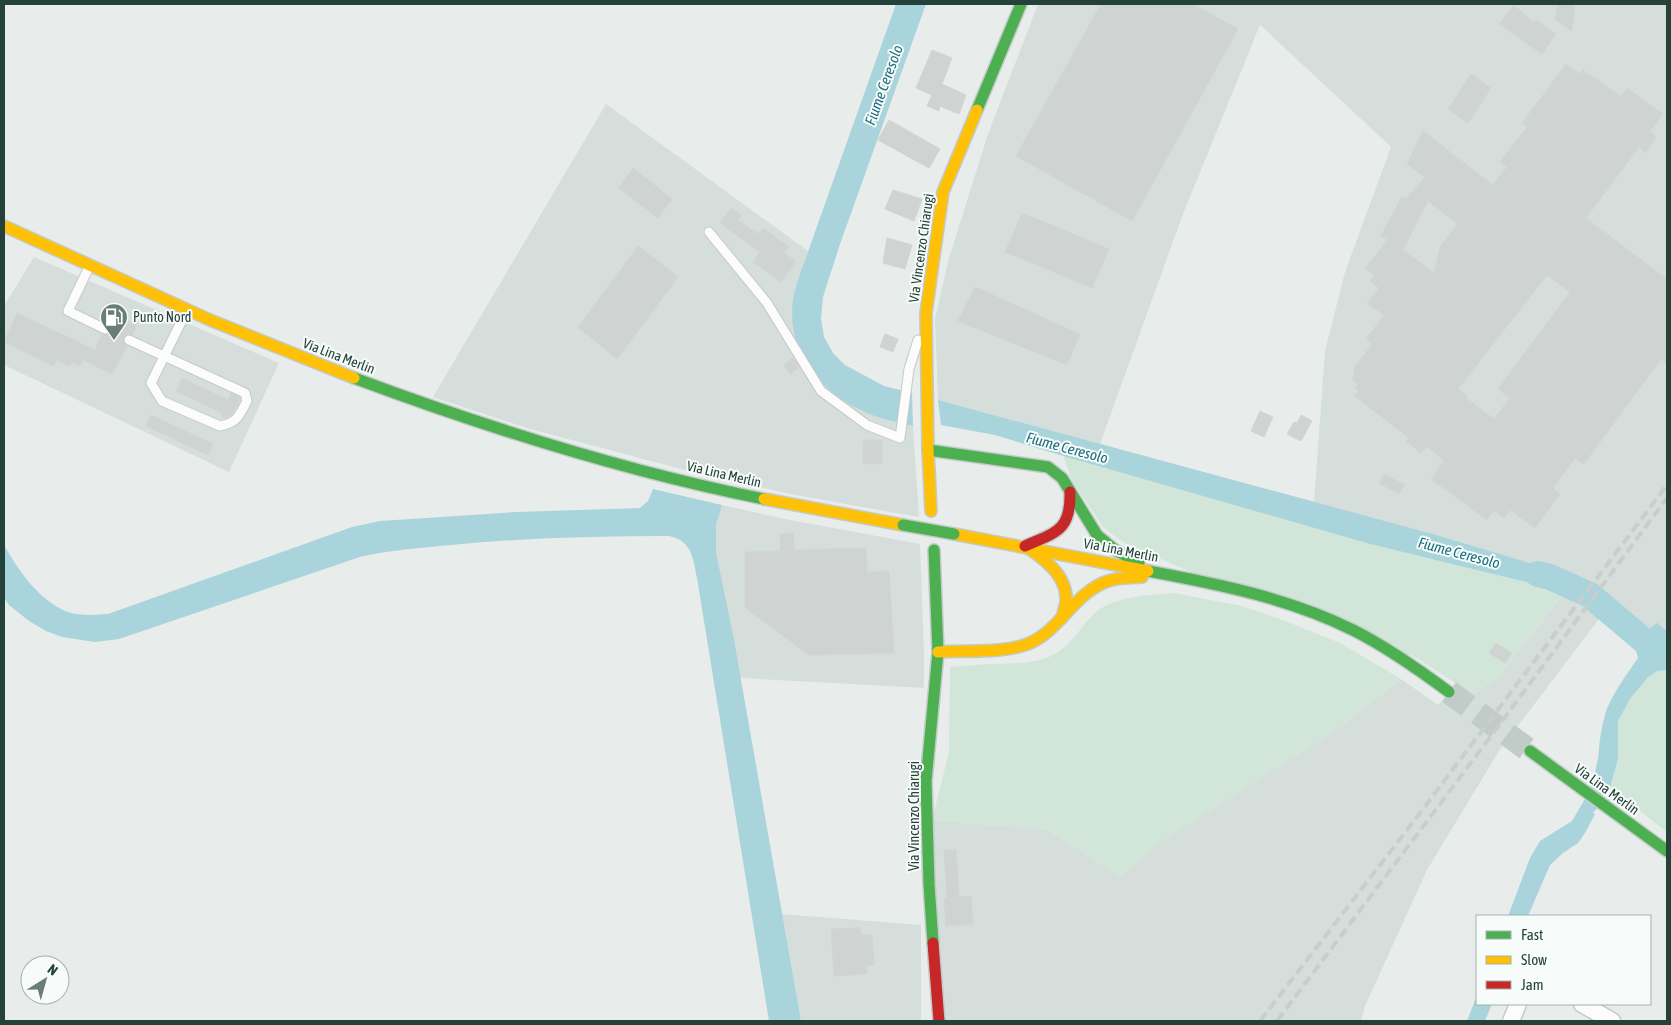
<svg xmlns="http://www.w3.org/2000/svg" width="1671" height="1025" font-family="'Asap Condensed',sans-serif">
<rect width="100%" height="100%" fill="#e8edeb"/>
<!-- built -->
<g fill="#d6dedb">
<polygon points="1038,4 1667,4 1667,631 1657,624 1649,629 1614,599 1499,751 1427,870 1365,1006 1361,1021 940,1021 932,820 1047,829 1119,876 1165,839 1337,729 1401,679 1438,705 1457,685 1472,694 1497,678 1577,577 1433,534 1314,502 1325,351 1345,272 1391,147 1260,25 1183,214 1100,444 938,400 935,319 949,258 988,134"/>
<polygon points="606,104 808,251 793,298 810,369 825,388 848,403 867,413 913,426 919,517 790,494 685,470 530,429 433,397"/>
<polygon points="34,257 279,363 229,472 4,365 4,306"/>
<polygon points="722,505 785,519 920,544 924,651 924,688 740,678 716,552 716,525"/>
<polygon points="782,914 921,925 921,1021 801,1021"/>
</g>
<!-- green -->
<g fill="#d1e6d8">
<polygon points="1063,456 1370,544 1542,586 1564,593 1497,678 1472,694 1415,657 1179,567 1121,541 1103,527 1072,480"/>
<path d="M1174,593L1242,606L1280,619L1340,643L1401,679L1337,729L1166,839L1119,876L1047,829L932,820L949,752L950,667C965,666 981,664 996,664C1013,663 1030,664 1046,658C1071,649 1078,628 1096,612C1114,596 1151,595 1174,593Z"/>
<polygon points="1667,670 1667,832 1610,788 1618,759 1618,721 1630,699 1648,677 1657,671"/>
</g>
<!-- water -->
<g fill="#a9d4db">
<path d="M896,4H926L840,244L823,297L821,319L824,337L833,353L845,365L884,386L912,393L913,426C898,422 880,419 865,412C819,392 786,352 793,299C794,292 797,284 799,277Z"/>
<polygon points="938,400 1433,534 1577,577 1564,593 1542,586 1370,544 1063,456 995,435 941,425"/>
<path d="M653,489L722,505L716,525V552L734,640L801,1021H769L697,578C693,558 692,541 669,536C596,536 524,538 451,545C420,548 390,550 360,557L119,639L95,642L62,637L46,631L29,621L9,605L4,598V545C19,571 39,601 68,612C81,616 95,615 108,614L352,527L380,521L517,512L640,508L648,501Z"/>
<path d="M1614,599L1649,629L1657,623L1667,631V670L1657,671L1648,677L1630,699L1618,721V759L1610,788L1598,777C1598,756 1599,736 1605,715C1610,697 1627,674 1638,658L1634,643L1601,617Z"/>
<polygon points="1582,804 1595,814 1585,833 1578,843 1563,853 1550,865 1528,916 1508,916 1530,858 1540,841 1572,821"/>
<polygon points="1477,995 1477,1004 1492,1004 1485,1021 1467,1021"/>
</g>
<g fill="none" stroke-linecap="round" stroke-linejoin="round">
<!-- canal -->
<polyline stroke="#a9d4db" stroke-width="15" points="1590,805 1601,782 1605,761"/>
<!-- river -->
<polyline stroke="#a9d4db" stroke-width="26" points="1538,574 1550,577 1590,595 1649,645 1667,654"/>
</g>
<!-- building -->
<g fill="#cfd4d2" stroke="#d1d6d4" fill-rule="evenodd">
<polygon points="1101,4 1193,4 1238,29 1132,221 1016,156"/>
<polygon points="1558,4 1575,4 1572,31 1555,19"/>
<polygon points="1514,5 1534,23 1536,20 1556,34 1542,54 1499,24"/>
<polygon points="932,50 952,58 942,84 966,95 959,114 940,106 939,111 927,106 932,95 916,88"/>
<path d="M1566,64L1580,74L1583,70L1621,96L1627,88L1663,114L1650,131L1656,137L1645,153L1639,147L1586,218L1667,279V364L1661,359L1584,464L1575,458L1553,488L1560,494L1535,528L1510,510L1504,518L1494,510L1487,520L1431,479L1444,461L1427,446L1421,453L1406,441L1409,438L1355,396L1359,391L1355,387L1358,384L1353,380L1355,367L1372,344L1366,339L1384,315L1367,303L1379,288L1370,281L1374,275L1365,268L1388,240L1381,236L1402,196L1406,199L1425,177L1407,164L1423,131L1493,185L1507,167L1500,162L1527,127L1522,123ZM1428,201L1458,224L1440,247L1434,273L1403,250ZM1547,275L1570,292L1498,389L1510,398L1494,419L1466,398L1468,397L1458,389Z"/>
<polygon points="1471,74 1491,88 1468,123 1448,109"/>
<polygon points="889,120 940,149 929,168 878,140"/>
<polygon points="633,168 672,199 658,218 619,188"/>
<polygon points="893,190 922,199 914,221 885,209"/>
<polygon points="731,208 741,215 738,220 758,234 763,228 789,247 784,253 796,261 781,282 753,262 760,252 720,223"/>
<polygon points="1022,213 1109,249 1092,288 1005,252"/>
<polygon points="887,238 912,245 905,269 883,263"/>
<polygon points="638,246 678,277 617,359 578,327"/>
<polygon points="975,287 1080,334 1067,365 958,321"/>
<polygon points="17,313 95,350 102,334 108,334 111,331 110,326 107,323 111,313 137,325 132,335 128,334 124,337 123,341 127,346 112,374 83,360 80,366 72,362 70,366 56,360 54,366 4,342"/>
<polygon points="885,334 898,339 893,352 880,347"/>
<polygon points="793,358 799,367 790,374 784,365"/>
<polygon points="182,378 228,400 231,393 240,397 240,400 232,414 225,418 221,416 222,413 176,391"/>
<polygon points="1260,411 1273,417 1264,437 1251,431"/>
<polygon points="151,415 213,444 208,455 146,426"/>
<polygon points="1301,415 1312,421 1301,441 1287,434 1294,422 1297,423"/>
<rect x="863" y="440" width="19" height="24"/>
<polygon points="1384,474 1405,485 1399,494 1379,483"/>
<polygon points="793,533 794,550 866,548 867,572 889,571 894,653 809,655 745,608 745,552 780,551 780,534"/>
<polygon points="1496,643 1512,653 1505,663 1489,653"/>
<polygon points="956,849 959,897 971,896 973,924 946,926 944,898 947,898 944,850"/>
<polygon points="860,928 861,935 872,935 874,965 867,966 867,974 834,976 831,929"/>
</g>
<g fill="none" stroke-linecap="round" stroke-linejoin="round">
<!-- secondary-tunnel -->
<polyline stroke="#c1cbc8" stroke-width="24" stroke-dasharray="24 12" stroke-linecap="butt" points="1449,692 1530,751"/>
<!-- lane casing -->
<g stroke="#c5cac8" stroke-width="11">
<g id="lane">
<polyline points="709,232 767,303 821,391 867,425 900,438 909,369 918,340"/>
<polyline points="90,265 68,311 105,329"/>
<path d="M129,340L245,393L247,401C239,416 237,423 220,426L162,401L151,383L187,310"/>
</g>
</g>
<!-- street casing -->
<g stroke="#c5cac8" stroke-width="19">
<g id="street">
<polyline points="1582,1004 1612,1021"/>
<polyline points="1511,1021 1518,1004"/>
</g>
</g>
<!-- fast casing -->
<g stroke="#c3cbc8" stroke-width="14">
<g id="fast">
<polyline points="977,110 1021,4"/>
<path d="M354,378C488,428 624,471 764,499"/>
<polyline points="928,450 1048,467 1062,478 1097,535 1115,550 1139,563"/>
<path d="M1148,571C1218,584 1289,598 1353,630C1387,647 1418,669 1449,692"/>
<polyline points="1530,751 1667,851"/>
<polyline points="933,943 929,884 926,781 938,652 934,550"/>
</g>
</g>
<!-- slow casing -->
<g stroke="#c3cbc8" stroke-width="14">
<g id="slow">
<polyline points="4,226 210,320 354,378"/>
<polyline points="764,499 903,525"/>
<polyline points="931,511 928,450 926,313 943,192 977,110"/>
<polyline points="954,534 1148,571"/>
<path d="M1031,550C1048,562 1068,578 1066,602C1065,607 1063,613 1062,618"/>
<path d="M938,652C966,650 1004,654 1030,643C1061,629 1075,592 1108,581C1119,577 1131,578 1142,577"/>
</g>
</g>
<!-- jam casing -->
<g stroke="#c3cbc8" stroke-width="14">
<g id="jam">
<path d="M1025,546C1056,532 1071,531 1070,492"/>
<polyline points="933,943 939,1021"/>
</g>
</g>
<!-- lane -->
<use href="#lane" stroke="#fcfcfc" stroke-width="9"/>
<!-- street -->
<use href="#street" stroke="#fcfcfc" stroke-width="16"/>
<!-- fast -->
<use href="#fast" stroke="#4caf50" stroke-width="11"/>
<!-- slow -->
<use href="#slow" stroke="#ffc107" stroke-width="11"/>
<!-- jam -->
<use href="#jam" stroke="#c62828" stroke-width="11"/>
<!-- rail -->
<g stroke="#c9cdcc" stroke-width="4" stroke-dasharray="10 5" stroke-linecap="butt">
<polyline points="1260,1021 1420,813 1667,485"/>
<polyline points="1277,1021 1500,724 1667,498"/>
</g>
<!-- fast-bridge casing -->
<g stroke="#c3cbc8" stroke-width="14" stroke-linecap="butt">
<polyline id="fast-bridge" points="903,525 954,534"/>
</g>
<!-- fast-bridge -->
<use href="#fast-bridge" stroke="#4caf50" stroke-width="11"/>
</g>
<!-- icons -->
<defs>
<g id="fuel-pin" transform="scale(1.4375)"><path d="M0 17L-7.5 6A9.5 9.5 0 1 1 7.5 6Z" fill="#697e78" stroke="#f7fbf9"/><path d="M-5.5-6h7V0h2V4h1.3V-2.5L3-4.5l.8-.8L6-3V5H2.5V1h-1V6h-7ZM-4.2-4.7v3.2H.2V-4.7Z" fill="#fff"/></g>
</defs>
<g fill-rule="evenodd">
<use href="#fuel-pin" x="114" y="317"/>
</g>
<g text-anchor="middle" stroke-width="4" stroke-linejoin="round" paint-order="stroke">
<!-- street labels -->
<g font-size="14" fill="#24423a" stroke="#f7fbf9">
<text transform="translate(921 248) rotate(-82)" y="5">Via Vincenzo Chiarugi</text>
<text transform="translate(339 356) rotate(21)" y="5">Via Lina Merlin</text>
<text transform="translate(724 474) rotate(13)" y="5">Via Lina Merlin</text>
<text transform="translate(1121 550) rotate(11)" y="5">Via Lina Merlin</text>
<text transform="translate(1607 789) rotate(36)" y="5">Via Lina Merlin</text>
<text transform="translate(914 816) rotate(-90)" y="5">Via Vincenzo Chiarugi</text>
</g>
<!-- poi labels -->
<g font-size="14" fill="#24423a" stroke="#f7fbf9" text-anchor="start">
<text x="133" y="322">Punto Nord</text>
</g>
<!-- water labels -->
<g font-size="15" font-style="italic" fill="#1c6f80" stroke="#f7fbf9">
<text transform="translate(884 85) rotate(-70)" y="5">Fiume Ceresolo</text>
<text transform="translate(1067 448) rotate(15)" y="5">Fiume Ceresolo</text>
<text transform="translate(1459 553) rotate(15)" y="5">Fiume Ceresolo</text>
</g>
</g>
<!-- border -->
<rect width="1671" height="1025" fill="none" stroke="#24423a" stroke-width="10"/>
<!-- legend -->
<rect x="1476" y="915" width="175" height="90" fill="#f7fbf9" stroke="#a3b1ad"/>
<rect x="1486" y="931" width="25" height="8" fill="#4caf50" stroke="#a3b1ad"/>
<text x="1521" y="940" font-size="15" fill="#24423a">Fast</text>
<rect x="1486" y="956" width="25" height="8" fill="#ffc107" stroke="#a3b1ad"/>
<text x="1521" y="965" font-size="15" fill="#24423a">Slow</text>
<rect x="1486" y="981" width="25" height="8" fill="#c62828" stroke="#a3b1ad"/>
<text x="1521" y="990" font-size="15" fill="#24423a">Jam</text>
<!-- north arrow -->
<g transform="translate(45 980) rotate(37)"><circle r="24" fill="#f7fbf9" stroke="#a3b1ad"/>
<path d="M0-4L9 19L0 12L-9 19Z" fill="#697e78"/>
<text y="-8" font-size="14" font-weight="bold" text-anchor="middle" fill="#24423a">N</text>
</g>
</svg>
